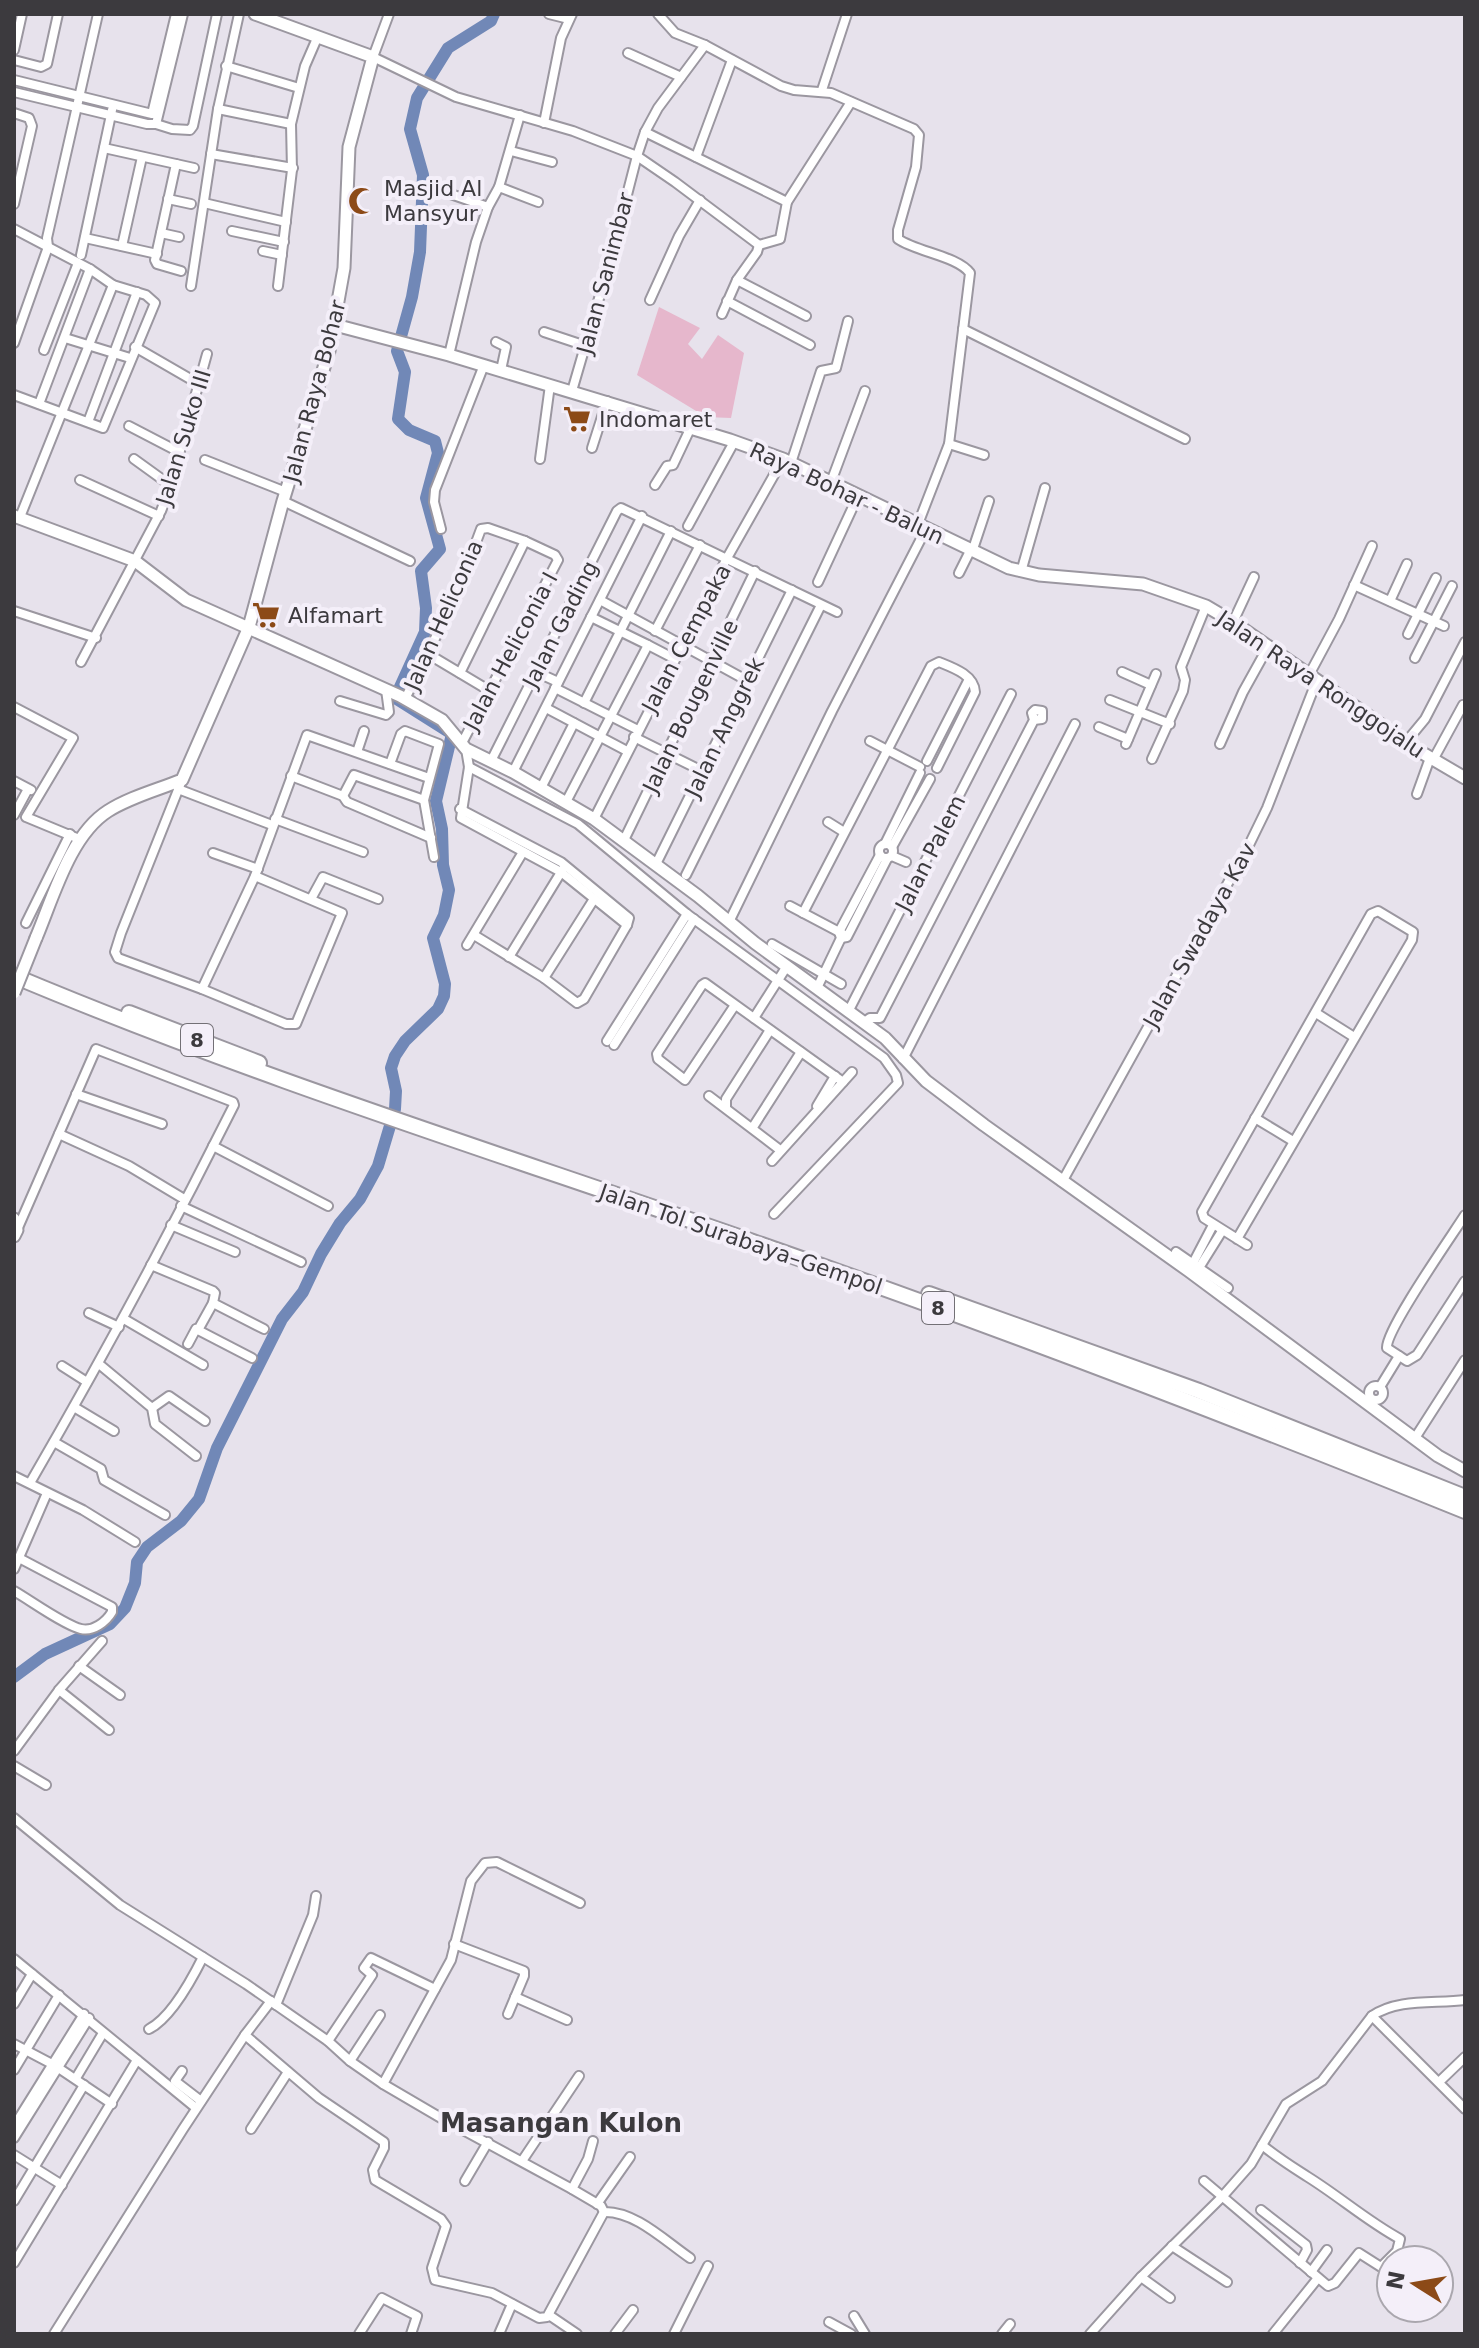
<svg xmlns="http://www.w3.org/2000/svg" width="1479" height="2348" font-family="'DejaVu Sans',sans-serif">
<rect width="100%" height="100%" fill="#e7e2ec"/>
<!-- green -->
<polygon fill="#e6b7cc" points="659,307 700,328 688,344 702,359 718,335 744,353 731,418 706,417 637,375"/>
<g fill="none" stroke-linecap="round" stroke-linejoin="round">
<!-- river -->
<polyline stroke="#7188b7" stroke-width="12" points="14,1677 45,1654 110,1624 125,1608 135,1583 137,1562 147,1547 181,1521 199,1499 217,1448 282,1319 303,1292 321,1254 340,1223 360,1199 378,1166 395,1109 396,1091 391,1068 395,1056 405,1041 438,1009 444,996 445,984 433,938 444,915 449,890 443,865 442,829 436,801 452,734 395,698 425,632 426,608 421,571 440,549 426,498 438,453 435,441 409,430 398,419 405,372 397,351 412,297 420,252 423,175 410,129 417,98 448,48 491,21 494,14"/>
<!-- street casing -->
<g stroke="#9b97a0" stroke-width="12">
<g id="street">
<polyline points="389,14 373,57 456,97 573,131 637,156 675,182 759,245"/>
<polyline points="549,14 569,19"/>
<path d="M658,14L675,33L705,45L781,86L794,90L831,93L914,129L919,135L916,167L898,230V239C917,252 957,256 970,273L949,444L918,524"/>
<polyline points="14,50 22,14"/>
<polyline points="628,53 681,77"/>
<polyline points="14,60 41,67 47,64 58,14"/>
<polyline points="226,66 299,88"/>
<polyline points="14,80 152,114 176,14"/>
<polyline points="822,90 847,14"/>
<polyline points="14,92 147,124 156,124 183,14"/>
<polyline points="218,109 291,124"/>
<polyline points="14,113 29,118 32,126 14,204"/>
<polyline points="544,123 561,38 572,14"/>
<polyline points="156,124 172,129 190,130 193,126 217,14"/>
<polyline points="645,132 787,202"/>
<polyline points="104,148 194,168"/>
<polyline points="511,151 552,162"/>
<polyline points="211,154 293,168"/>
<polyline points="696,157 732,60"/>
<polyline points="176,164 155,260 157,264 181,271"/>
<polyline points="499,187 538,202"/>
<polyline points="439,190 488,207"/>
<polyline points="168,199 191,204"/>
<polyline points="204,203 286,222"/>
<polyline points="14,229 90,269 113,285 146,295 155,303 103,428 14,395"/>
<polyline points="232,231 284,242"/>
<polyline points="161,233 179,237"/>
<polyline points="85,238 157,254"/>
<polyline points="759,245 780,239 787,202 851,102"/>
<polyline points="759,245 757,252 737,280 806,316"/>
<polyline points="122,246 142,157"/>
<polyline points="263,251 282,255"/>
<polyline points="81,255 112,110"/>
<polyline points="191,286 218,109 239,14"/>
<polyline points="278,286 292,170 291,124 305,66 318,36"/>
<polyline points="650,300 679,236 700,200"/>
<polyline points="727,301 810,345"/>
<polyline points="722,314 737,280"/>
<polyline points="963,329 1185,439"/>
<polyline points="544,332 586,346"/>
<polyline points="65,338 130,358"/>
<polyline points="496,342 506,347 501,370"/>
<polyline points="14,343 48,247 47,238 98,14"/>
<polyline points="135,347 199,384"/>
<polyline points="44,350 78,263"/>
<polyline points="449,355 476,242 488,207 499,187 520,115"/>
<polyline points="572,391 611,257 637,156 645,132 658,108 705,45"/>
<polyline points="39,404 90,269"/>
<polyline points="88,422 137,292"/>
<polyline points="129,426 179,452"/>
<polyline points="949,444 984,455"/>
<polyline points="592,448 607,401"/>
<polyline points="134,459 170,485"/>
<polyline points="540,459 550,385"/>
<polyline points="205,460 286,492"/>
<polyline points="791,463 821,371 836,368 848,321"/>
<polyline points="80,480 159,516"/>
<polyline points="831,482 865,391"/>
<polyline points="655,485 667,466 673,465 691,427"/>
<polyline points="283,501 410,561"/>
<polyline points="20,517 113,285"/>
<polyline points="688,526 734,442"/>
<polyline points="441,529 434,502 435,490 484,365"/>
<polyline points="972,552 989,501"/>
<polyline points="1021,572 1045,488"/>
<polyline points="959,573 970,551"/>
<polyline points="818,582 858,496"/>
<polyline points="1354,585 1444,626"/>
<polyline points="600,600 746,680"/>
<polyline points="1390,601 1407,564"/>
<polyline points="14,611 96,638"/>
<polyline points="1233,622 1254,577"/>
<polyline points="655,631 700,545"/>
<polyline points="1408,634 1436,578"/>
<polyline points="648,645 675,659"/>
<polyline points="428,654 490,691"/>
<polyline points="1415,658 1452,586"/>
<polyline points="81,662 161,511 169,490 207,354"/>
<polyline points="536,672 558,682"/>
<polyline points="1122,672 1151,685"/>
<polyline points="460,673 525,541 555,555 558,560 462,743"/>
<polyline points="1309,675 1339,619 1372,546"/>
<polyline points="555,688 638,730"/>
<polyline points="405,699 456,596 481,529 488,528 525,541"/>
<polyline points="1110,700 1170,724"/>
<polyline points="340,701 386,715 389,712 386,690"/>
<polyline points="584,703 671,531"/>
<polyline points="14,707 73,738 26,817 79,839"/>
<polyline points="546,708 627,751"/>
<polyline points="1099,727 1128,739"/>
<polyline points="634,737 702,771"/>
<polyline points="870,741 920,767"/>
<polyline points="1406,742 1425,719 1465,642"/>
<polyline points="1126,744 1156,674"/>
<polyline points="1220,744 1243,692 1268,647"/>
<polyline points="466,749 469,767 461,818 561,872 627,925"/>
<polyline points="357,752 364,731"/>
<polyline points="1152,759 1183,691 1185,680 1181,667 1206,606"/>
<polyline points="1433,760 1463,705"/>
<polyline points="491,761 617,511 621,508 837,612"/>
<polyline points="927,761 969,679"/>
<polyline points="390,764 401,734 405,731 439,744 424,800 434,857"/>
<polyline points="469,767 578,824 687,914 884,1058 896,1075 898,1083 774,1214"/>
<polyline points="513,772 642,516"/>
<polyline points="291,776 343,796 347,802 431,838"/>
<polyline points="182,780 121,933 115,952 118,958 202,989 286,1024 296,1024 342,913 255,876"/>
<polyline points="14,781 31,790"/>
<polyline points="541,788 574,723"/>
<polyline points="178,789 272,825"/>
<polyline points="1417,794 1430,758"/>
<polyline points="343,796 354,775 424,800"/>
<polyline points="566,802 648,645 591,617"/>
<polyline points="460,809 561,862 629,918 627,925 584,999 577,1003 544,978 474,935"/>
<polyline points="14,815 28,789"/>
<polyline points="275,819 363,852"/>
<polyline points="594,819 727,558 783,459"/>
<polyline points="828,822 844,832"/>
<polyline points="624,840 755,571"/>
<circle cx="886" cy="851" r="7"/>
<polyline points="885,844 920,773"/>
<polyline points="892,847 930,779"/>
<polyline points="213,853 258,869"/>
<polyline points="892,856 906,862"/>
<polyline points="656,864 792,590"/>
<polyline points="686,875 821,605"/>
<polyline points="311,899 323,877 378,899"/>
<polyline points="790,906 843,934"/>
<path d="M803,913L931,666L939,662C954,668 974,675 975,692L937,768"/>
<polyline points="729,922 832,711 926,529"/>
<polyline points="26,923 70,834"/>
<polyline points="841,938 847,937 887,859"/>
<polyline points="772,944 841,984"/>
<polyline points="467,945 523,852"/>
<polyline points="509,957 563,869"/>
<polyline points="544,978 594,899"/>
<polyline points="817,988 841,938 839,932 880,855"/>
<polyline points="202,989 255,876 307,735 429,778"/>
<polyline points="735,1005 685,1080 658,1059 657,1054 702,985 705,983 843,1082"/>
<polyline points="848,1012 1011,694"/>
<polyline points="1316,1013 1354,1037"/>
<polyline points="754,1018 787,966"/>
<polyline points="863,1023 870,1018 880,1018 1034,720 1032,713 1035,710 1042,711 1042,719 1034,720"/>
<polyline points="607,1041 687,914"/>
<polyline points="614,1045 694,919"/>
<polyline points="903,1059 1075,724"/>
<polyline points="76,1094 162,1124"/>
<polyline points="709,1096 780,1150"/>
<polyline points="817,1106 835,1076"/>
<polyline points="726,1107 726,1099 770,1030"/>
<polyline points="1255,1118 1293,1141"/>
<polyline points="753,1127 801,1052"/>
<polyline points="59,1134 129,1166 184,1199"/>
<polyline points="213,1146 328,1206"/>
<polyline points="772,1161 852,1072"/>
<polyline points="1062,1182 1249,845 1267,808 1317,680"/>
<polyline points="181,1206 301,1262"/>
<path d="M1465,1215C1451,1237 1385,1331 1387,1348L1407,1361L1417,1355L1465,1281"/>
<polyline points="171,1225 235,1252"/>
<path d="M17,1230L96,1049L233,1102L234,1105C170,1233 102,1359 30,1483"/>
<polyline points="1237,1239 1412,940 1413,932 1378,911 1371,914 1202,1212 1204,1218 1247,1245"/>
<polyline points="1176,1252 1228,1288"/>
<polyline points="151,1265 213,1291 215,1293 213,1303 264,1329"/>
<polyline points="1191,1267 1213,1225"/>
<polyline points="1197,1271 1222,1231"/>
<polyline points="89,1313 119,1327"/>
<polyline points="124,1319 203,1365"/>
<polyline points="198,1330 213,1303"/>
<polyline points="188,1344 196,1329 252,1358"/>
<polyline points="99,1364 152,1408 155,1424 196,1456"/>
<polyline points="62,1366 87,1382"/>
<circle cx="1376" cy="1393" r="7"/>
<polyline points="1380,1387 1399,1356"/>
<polyline points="74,1407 114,1431"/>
<polyline points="152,1408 169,1396 205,1421"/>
<polyline points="1415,1438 1465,1360"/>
<polyline points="54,1442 101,1469 104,1480 165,1515"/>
<polyline points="14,1476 83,1510 135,1542"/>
<polyline points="14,1569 47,1493"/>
<path d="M14,1591C30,1600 64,1625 81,1629C93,1632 106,1622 112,1612V1607L19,1558"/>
<polyline points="79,1666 120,1695"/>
<polyline points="59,1690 109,1730"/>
<polyline points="14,1751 59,1690 102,1641"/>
<polyline points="14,1766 46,1785"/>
<path d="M14,1818L120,1905L246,1984L328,2041L350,2061L383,2084L441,2118L572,2189L601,2206L604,2212C635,2211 665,2241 690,2258"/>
<polyline points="454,1944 524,1971 524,1976 508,2014"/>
<polyline points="14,1959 196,2108"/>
<polyline points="515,1997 567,2020"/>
<polyline points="271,2001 245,2035 319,2098 384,2142 384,2148 373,2170 375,2180 441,2219 446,2226 432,2268 435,2280 492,2293 539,2318 547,2317 604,2212"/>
<polyline points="14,2004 32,1974"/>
<polyline points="276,2005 313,1915 316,1896"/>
<polyline points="1372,2016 1465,2109"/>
<path d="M149,2029C171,2018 192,1979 203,1957"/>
<polyline points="328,2041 372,1975 364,1968 371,1958 435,1989"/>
<polyline points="14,2044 52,2064"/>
<polyline points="350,2061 380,2015"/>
<polyline points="57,2067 112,2104"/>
<polyline points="14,2070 59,1995"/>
<polyline points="182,2071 175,2081 201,2101"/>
<polyline points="76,2078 103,2033"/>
<polyline points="1439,2082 1465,2057"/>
<polyline points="383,2084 451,1960 471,1881 485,1863 497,1862 580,1903"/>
<polyline points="14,2126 84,2014"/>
<polyline points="251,2129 288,2072"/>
<polyline points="14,2138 89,2018"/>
<polyline points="14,2155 62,2185"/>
<polyline points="522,2161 579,2076"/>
<polyline points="465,2181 488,2142"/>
<path d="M1204,2181L1328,2286L1335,2283L1359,2253L1381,2267L1397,2251L1400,2239C1367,2221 1340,2197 1308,2177C1291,2166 1278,2158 1262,2145"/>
<polyline points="572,2189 588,2159 593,2141"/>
<polyline points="14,2201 84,2085"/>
<polyline points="597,2204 630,2157"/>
<polyline points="1261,2210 1306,2245 1307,2250 1300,2263"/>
<polyline points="1172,2246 1227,2282"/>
<polyline points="14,2263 137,2060"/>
<polyline points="1311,2272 1327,2250"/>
<polyline points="1141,2277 1170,2298"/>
<polyline points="549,2315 577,2334"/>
<polyline points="854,2316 865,2334"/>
<polyline points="829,2322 851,2334"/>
<polyline points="54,2334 183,2129 245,2035"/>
<polyline points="359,2334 382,2298 417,2316 411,2334"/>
<polyline points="499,2334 512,2304"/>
<polyline points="615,2334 633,2310"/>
<polyline points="674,2334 708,2266"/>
<polyline points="1002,2334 1010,2324"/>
<path d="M1090,2334L1141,2277L1222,2197L1251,2164L1286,2104L1322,2081L1372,2016C1398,1998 1435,2004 1465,2000"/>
<polyline points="1273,2334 1318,2278"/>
</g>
</g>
<!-- secondary casing -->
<g stroke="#9b97a0" stroke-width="15">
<g id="secondary">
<polyline points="335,325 449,355 730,440 783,459 1009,568 1039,575 1143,584 1206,606 1233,622 1419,751 1465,778"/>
<polyline points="14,516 135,561 186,600 400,696 442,720 466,749 513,772 594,819 698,896 755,943 885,1038 926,1081 984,1125 1189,1271 1438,1456 1465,1471"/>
<path d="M36,938C53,898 70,835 108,811C130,797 157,790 182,780L249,627L283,501L329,351L344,268L349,147L373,57L255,14"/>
<polyline points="14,1219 17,1230 14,1236"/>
</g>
</g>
<!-- highway casing -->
<g stroke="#9b97a0" stroke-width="18">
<g id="highway">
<path d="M14,976C257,1078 504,1155 753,1242C992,1325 1230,1416 1465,1511"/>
<polyline points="129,1013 259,1063"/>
<polyline points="929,1294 1199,1391 1465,1497"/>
</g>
</g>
<!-- street -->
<use href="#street" stroke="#fff" stroke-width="8"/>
<!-- secondary -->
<use href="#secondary" stroke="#fff" stroke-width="11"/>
<!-- highway -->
<use href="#highway" stroke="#fff" stroke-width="14"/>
<!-- secondary-bridge casing -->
<g stroke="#9b97a0" stroke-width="15" stroke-linecap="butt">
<polyline id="secondary-bridge" points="14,993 36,938"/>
</g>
<!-- secondary-bridge -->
<use href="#secondary-bridge" stroke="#fff" stroke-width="11"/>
</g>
<!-- icons -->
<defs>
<g id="mosque-bare" transform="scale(2.16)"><path d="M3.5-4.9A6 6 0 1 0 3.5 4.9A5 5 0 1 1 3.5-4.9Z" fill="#8c4a17" stroke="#f4eff9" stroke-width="2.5" paint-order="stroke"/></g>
<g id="supermarket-bare" transform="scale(2.16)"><path d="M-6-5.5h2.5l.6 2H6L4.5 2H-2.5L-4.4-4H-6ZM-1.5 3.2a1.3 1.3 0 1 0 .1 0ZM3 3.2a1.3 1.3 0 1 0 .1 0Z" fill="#8c4a17" stroke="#f4eff9" stroke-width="2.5" paint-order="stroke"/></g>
</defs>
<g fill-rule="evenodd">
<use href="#mosque-bare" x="362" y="201"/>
<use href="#supermarket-bare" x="577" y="419"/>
<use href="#supermarket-bare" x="266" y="615"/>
</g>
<g text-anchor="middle" stroke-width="8" stroke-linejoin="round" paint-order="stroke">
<!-- shield labels -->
<g fill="#f4eff9" stroke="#737076" stroke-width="2">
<rect x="181" y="1024" width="32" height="32" rx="6"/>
<rect x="922" y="1292" width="32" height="32" rx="6"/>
</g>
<g font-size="20" font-weight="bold" fill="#3c3a3e">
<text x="197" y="1047">8</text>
<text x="938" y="1315">8</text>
</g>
<!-- poi labels -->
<g font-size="22" fill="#3c3a3e" stroke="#f4eff9" text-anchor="start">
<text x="384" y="196">Masjid Al<tspan x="384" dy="25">Mansyur</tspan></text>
<text x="599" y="427">Indomaret</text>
<text x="288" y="623">Alfamart</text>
</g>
<!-- street labels -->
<g font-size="22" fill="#3c3a3e" stroke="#f4eff9">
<text transform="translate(605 273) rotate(-75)" y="8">Jalan Sanimbar</text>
<text transform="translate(314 391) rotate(-75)" y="8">Jalan Raya Bohar</text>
<text transform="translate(183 437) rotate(-73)" y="8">Jalan Suko III</text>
<text transform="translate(847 493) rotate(25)" y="8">Raya Bohar - Balun</text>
<text transform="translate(443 615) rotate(-66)" y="8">Jalan Heliconia</text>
<text transform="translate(560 624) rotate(-63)" y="8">Jalan Gading</text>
<text transform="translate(686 638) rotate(-62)" y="8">Jalan Cempaka</text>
<text transform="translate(510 651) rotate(-62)" y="8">Jalan Heliconia I</text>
<text transform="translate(1321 684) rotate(34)" y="8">Jalan Raya Ronggojalu</text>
<text transform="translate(690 706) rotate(-64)" y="8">Jalan Bougenville</text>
<text transform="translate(724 727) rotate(-64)" y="8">Jalan Anggrek</text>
<text transform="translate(930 853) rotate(-63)" y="8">Jalan Palem</text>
<text transform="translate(1199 935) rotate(-61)" y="8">Jalan Swadaya Kav</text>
<text transform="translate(741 1239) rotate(19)" y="8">Jalan Tol Surabaya–Gempol</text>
</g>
<!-- quarter labels -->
<g font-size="26" font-weight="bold" fill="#3c3a3e" stroke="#f4eff9">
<text x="561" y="2132">Masangan Kulon</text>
</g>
</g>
<!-- border -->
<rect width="1479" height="2348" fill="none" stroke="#3c3a3e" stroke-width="32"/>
<!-- north arrow -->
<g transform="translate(1415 2284) rotate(281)"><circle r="38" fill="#f4eff9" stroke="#aaa7ae" stroke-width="2"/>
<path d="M0-6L14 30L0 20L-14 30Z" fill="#8c4a17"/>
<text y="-12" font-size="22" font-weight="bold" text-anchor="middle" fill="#3c3a3e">N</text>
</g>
</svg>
